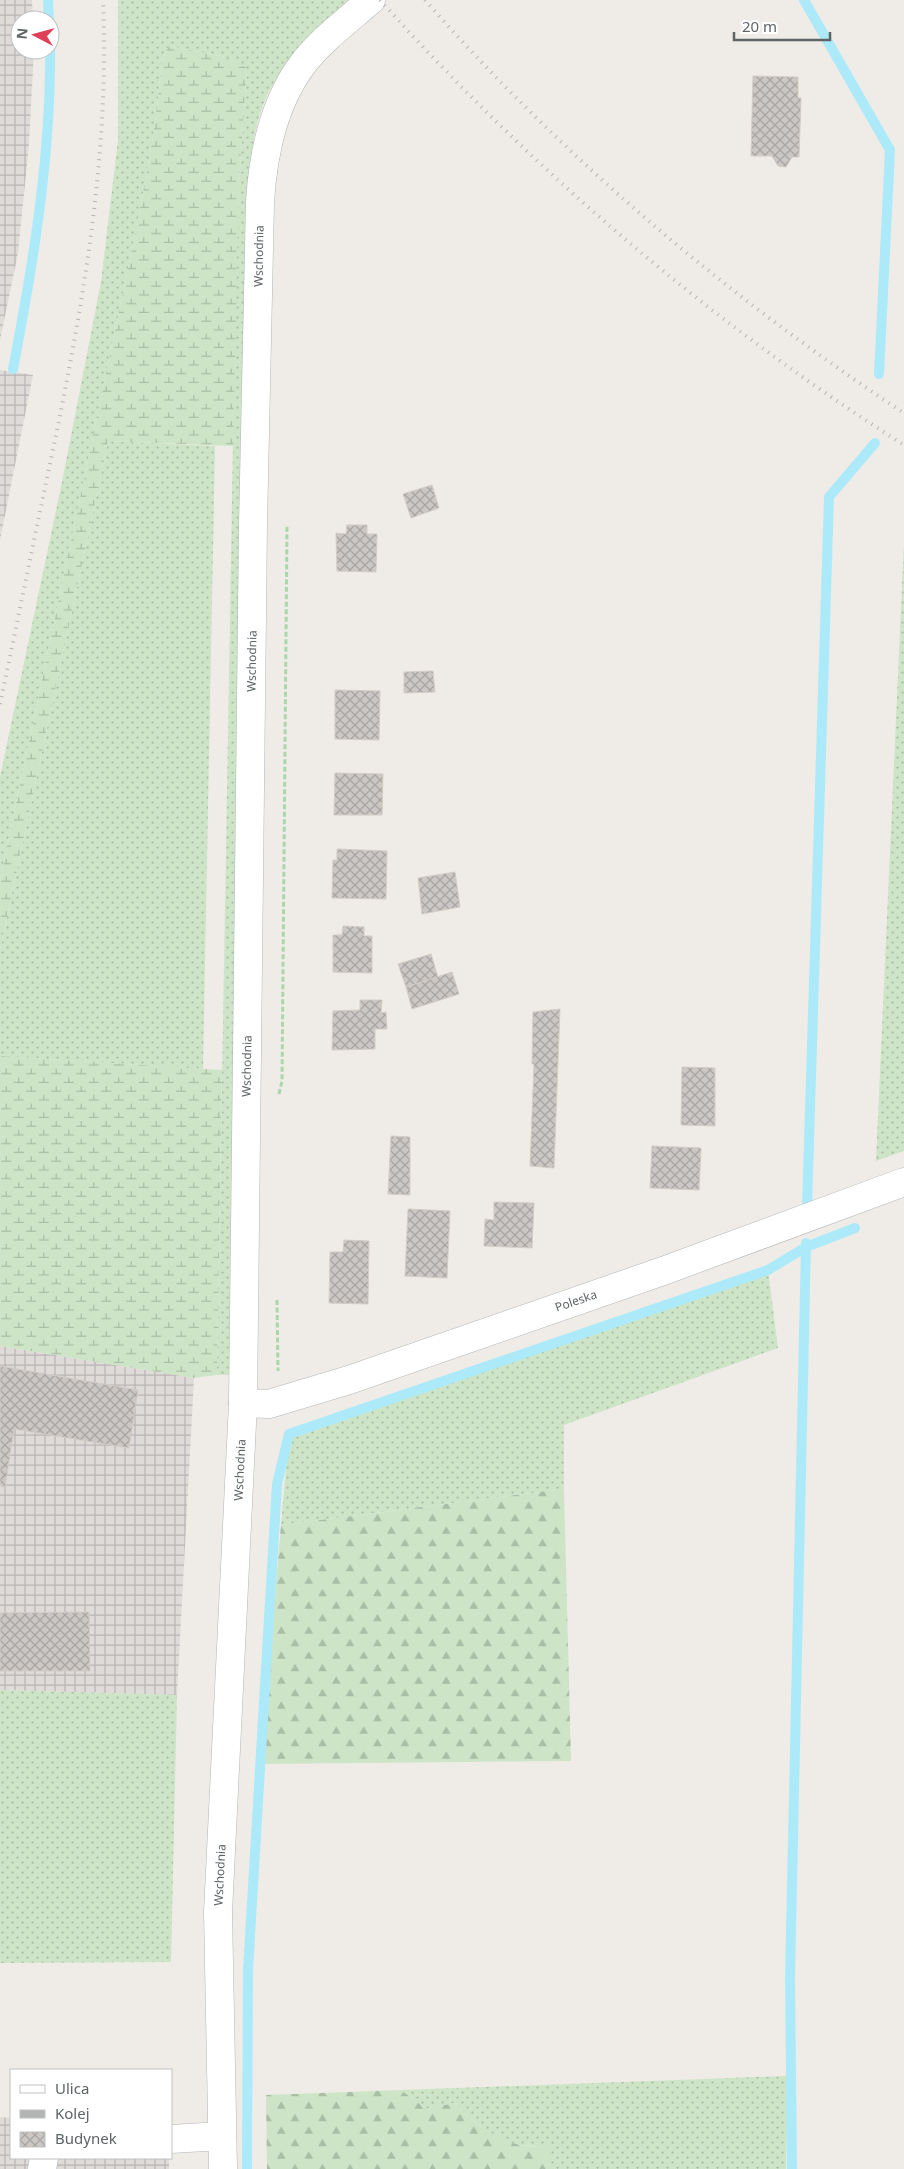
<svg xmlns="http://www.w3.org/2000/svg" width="904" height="2169" font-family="'Noto Sans',sans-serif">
<defs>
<pattern id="industrial-grid" width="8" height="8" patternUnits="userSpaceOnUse" patternTransform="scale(1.25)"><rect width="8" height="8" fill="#dfdbd9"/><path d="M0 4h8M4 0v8" fill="none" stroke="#b8b5b4"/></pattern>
<pattern id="grass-dots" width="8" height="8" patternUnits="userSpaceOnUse" patternTransform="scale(1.25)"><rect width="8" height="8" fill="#cde5c6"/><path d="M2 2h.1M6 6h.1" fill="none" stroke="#aabda5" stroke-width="1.8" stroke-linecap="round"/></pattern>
<pattern id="forest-firs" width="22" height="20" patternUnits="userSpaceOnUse" patternTransform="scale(1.25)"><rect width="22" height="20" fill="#cde5c6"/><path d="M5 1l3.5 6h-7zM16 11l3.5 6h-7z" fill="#aabda5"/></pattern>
<pattern id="wetland-marsh" width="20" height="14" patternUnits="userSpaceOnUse" patternTransform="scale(1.25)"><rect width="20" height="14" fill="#cde5c6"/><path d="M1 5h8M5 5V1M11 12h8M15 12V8" fill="none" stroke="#aabda5"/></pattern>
<pattern id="building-cross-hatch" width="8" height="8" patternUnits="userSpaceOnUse" patternTransform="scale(1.25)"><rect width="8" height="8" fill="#cbc7c4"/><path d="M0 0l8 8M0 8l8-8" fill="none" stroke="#a8a5a3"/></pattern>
</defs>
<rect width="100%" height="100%" fill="#efece7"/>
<!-- industrial -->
<g fill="url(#industrial-grid)">
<polygon points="0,0 32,0 33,20 20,20 20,50 34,50 29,144 18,253 0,340"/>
<polygon points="0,370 33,375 0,540"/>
<polygon points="0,1346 194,1378 177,1695 0,1690"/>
<polygon points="0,2117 11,2118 11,2158 169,2158 169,2169 0,2169"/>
</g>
<!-- grass -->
<g fill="url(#grass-dots)">
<path d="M118,0H348C313,29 278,64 262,108C250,141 250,179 247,214L229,1375H217L236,266L239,180L247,69L225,57L169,46L163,56L154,130L138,221L0,880V777L62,482L101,282L118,140Z"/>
<polygon points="108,441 215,446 203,1069 0,1056 0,950"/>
<polygon points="904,543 904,1151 876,1161"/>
<polygon points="768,1270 778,1348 564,1425 564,1489 281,1525 289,1434"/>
<polygon points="0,1690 177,1695 171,1962 0,1963"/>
<path d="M788,2076L786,2169H549L551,2147C541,2146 530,2146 520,2145C496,2141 470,2120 454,2103L426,2109L401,2090Z"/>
</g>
<!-- forest -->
<g fill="url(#forest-firs)">
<polygon points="564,1489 571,1761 261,1764 281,1525"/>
<path d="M401,2090L426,2109L454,2103C472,2122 491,2136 516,2144C527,2147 540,2146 552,2147L549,2169H267L266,2095Z"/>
</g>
<!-- wetland -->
<g fill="url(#wetland-marsh)">
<polygon points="169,46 225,57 247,68 239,180 233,446 108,441 0,950 0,880 138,221 154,130 163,56"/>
<polygon points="0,1056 222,1070 217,1375 194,1378 0,1346"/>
</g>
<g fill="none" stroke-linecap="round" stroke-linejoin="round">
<!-- stream -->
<g stroke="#adeaf9" stroke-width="10">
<polyline points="48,0 49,20"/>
<polyline points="804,0 890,150 879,374"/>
<path d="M13,369C34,260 52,149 50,38"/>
<polyline points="807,1206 829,497 875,443"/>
<polyline points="247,2169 248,1970 277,1484 289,1434 768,1270 806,1247 855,1228"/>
<polyline points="792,2169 790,1977 806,1243"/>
</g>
</g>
<!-- building -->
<g fill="url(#building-cross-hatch)" stroke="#d4ccc6">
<polygon points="753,76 798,77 798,98 801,98 799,157 792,157 786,167 778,166 772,156 751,156"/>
<polygon points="432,485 439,508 411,518 403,494"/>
<polygon points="347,525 367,525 367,534 377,534 376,572 337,571 336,533 346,534"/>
<polygon points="433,671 435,692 404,693 404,672"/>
<polygon points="335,690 380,691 379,740 335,739"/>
<polygon points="335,773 383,774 382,815 334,815"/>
<polygon points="337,849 387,851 386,899 332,898 333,860 337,860"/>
<polygon points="455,872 460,907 422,914 418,878"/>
<polygon points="343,926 364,927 364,936 372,936 372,973 333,972 333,935 342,935"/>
<polygon points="431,954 438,977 406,987 398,964"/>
<polygon points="452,972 459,994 412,1009 406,987"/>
<polygon points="360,1000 382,1000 381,1013 386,1012 387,1029 375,1029 375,1049 332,1050 333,1011 360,1010"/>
<polygon points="560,1009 554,1168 530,1166 534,1064 532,1064 533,1012"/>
<polygon points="682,1067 715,1068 715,1126 681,1125"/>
<polygon points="391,1136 410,1137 410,1195 388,1194"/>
<polygon points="652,1146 701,1148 699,1190 650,1188"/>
<polygon points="494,1202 534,1203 532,1248 484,1246 485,1219 494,1220"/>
<polygon points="408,1209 450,1211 447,1278 405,1276"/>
<polygon points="344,1240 369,1241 368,1304 329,1303 330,1252 343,1252"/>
<polygon points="0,1366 138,1390 129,1448 14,1429 5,1487 0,1486"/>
<polygon points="89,1612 90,1671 0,1671 0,1613"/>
</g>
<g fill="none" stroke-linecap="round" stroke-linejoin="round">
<!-- minor casing -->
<g stroke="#b2b6b8" stroke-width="29">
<g id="minor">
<polyline points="243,1403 269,1404 349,1380 663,1271 904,1182"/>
<polyline points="171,2139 222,2136"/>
<polyline points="42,2169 44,2158"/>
<path d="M223,2169L218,1912L243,1403L253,525L260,202C263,154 273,104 302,65C321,40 348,20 371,0"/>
</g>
</g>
<!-- path -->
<g stroke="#aad6ab" stroke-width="3" stroke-dasharray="5 2.5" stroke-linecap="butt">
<polyline points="279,1094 282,1081 287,525"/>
<polyline points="277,1300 278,1371"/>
</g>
<!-- minor -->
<use href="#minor" stroke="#fff" stroke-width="28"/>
<!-- rail -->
<g stroke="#b3b4b4" stroke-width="4" stroke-dasharray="1 6" stroke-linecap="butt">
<path d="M380,0C534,172 709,321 904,445"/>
<path d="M425,0C564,159 728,297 904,413"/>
<path d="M0,704C17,624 33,544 50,464C82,311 110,157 103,0"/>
</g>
</g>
<g text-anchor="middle" stroke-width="4" stroke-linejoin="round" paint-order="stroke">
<!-- street labels -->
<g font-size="12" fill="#5e6466" stroke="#fff">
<text transform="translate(259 256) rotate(-89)" y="4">Wschodnia</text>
<text transform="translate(252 661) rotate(-89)" y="4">Wschodnia</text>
<text transform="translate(247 1066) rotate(-89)" y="4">Wschodnia</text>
<text transform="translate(576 1301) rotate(-19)" y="4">Poleska</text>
<text transform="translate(240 1470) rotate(-87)" y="4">Wschodnia</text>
<text transform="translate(220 1875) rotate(-87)" y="4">Wschodnia</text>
</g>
</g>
<!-- legend -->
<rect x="10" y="2069" width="162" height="90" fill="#ffffff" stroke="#bfc1c2"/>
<rect x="20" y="2085" width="25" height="8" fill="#ffffff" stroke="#bfc1c2"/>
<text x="55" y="2094" font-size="15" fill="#5e6466">Ulica</text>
<rect x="20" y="2110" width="25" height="8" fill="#b3b4b4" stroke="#bfc1c2"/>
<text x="55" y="2119" font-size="15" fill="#5e6466">Kolej</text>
<rect x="20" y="2132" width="25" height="15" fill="url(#building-cross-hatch)" stroke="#bfc1c2"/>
<text x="55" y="2144" font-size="15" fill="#5e6466">Budynek</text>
<!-- north arrow -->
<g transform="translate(35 35) rotate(276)"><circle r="24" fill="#ffffff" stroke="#bfc1c2"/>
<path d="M0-4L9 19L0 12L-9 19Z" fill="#de3f59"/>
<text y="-8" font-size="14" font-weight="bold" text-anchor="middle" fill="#5e6466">N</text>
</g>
<!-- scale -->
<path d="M734 32v8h96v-8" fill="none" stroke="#5e6466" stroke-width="2.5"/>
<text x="742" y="32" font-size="15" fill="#5e6466" stroke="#ffffff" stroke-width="4" paint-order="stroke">20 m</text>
</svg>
